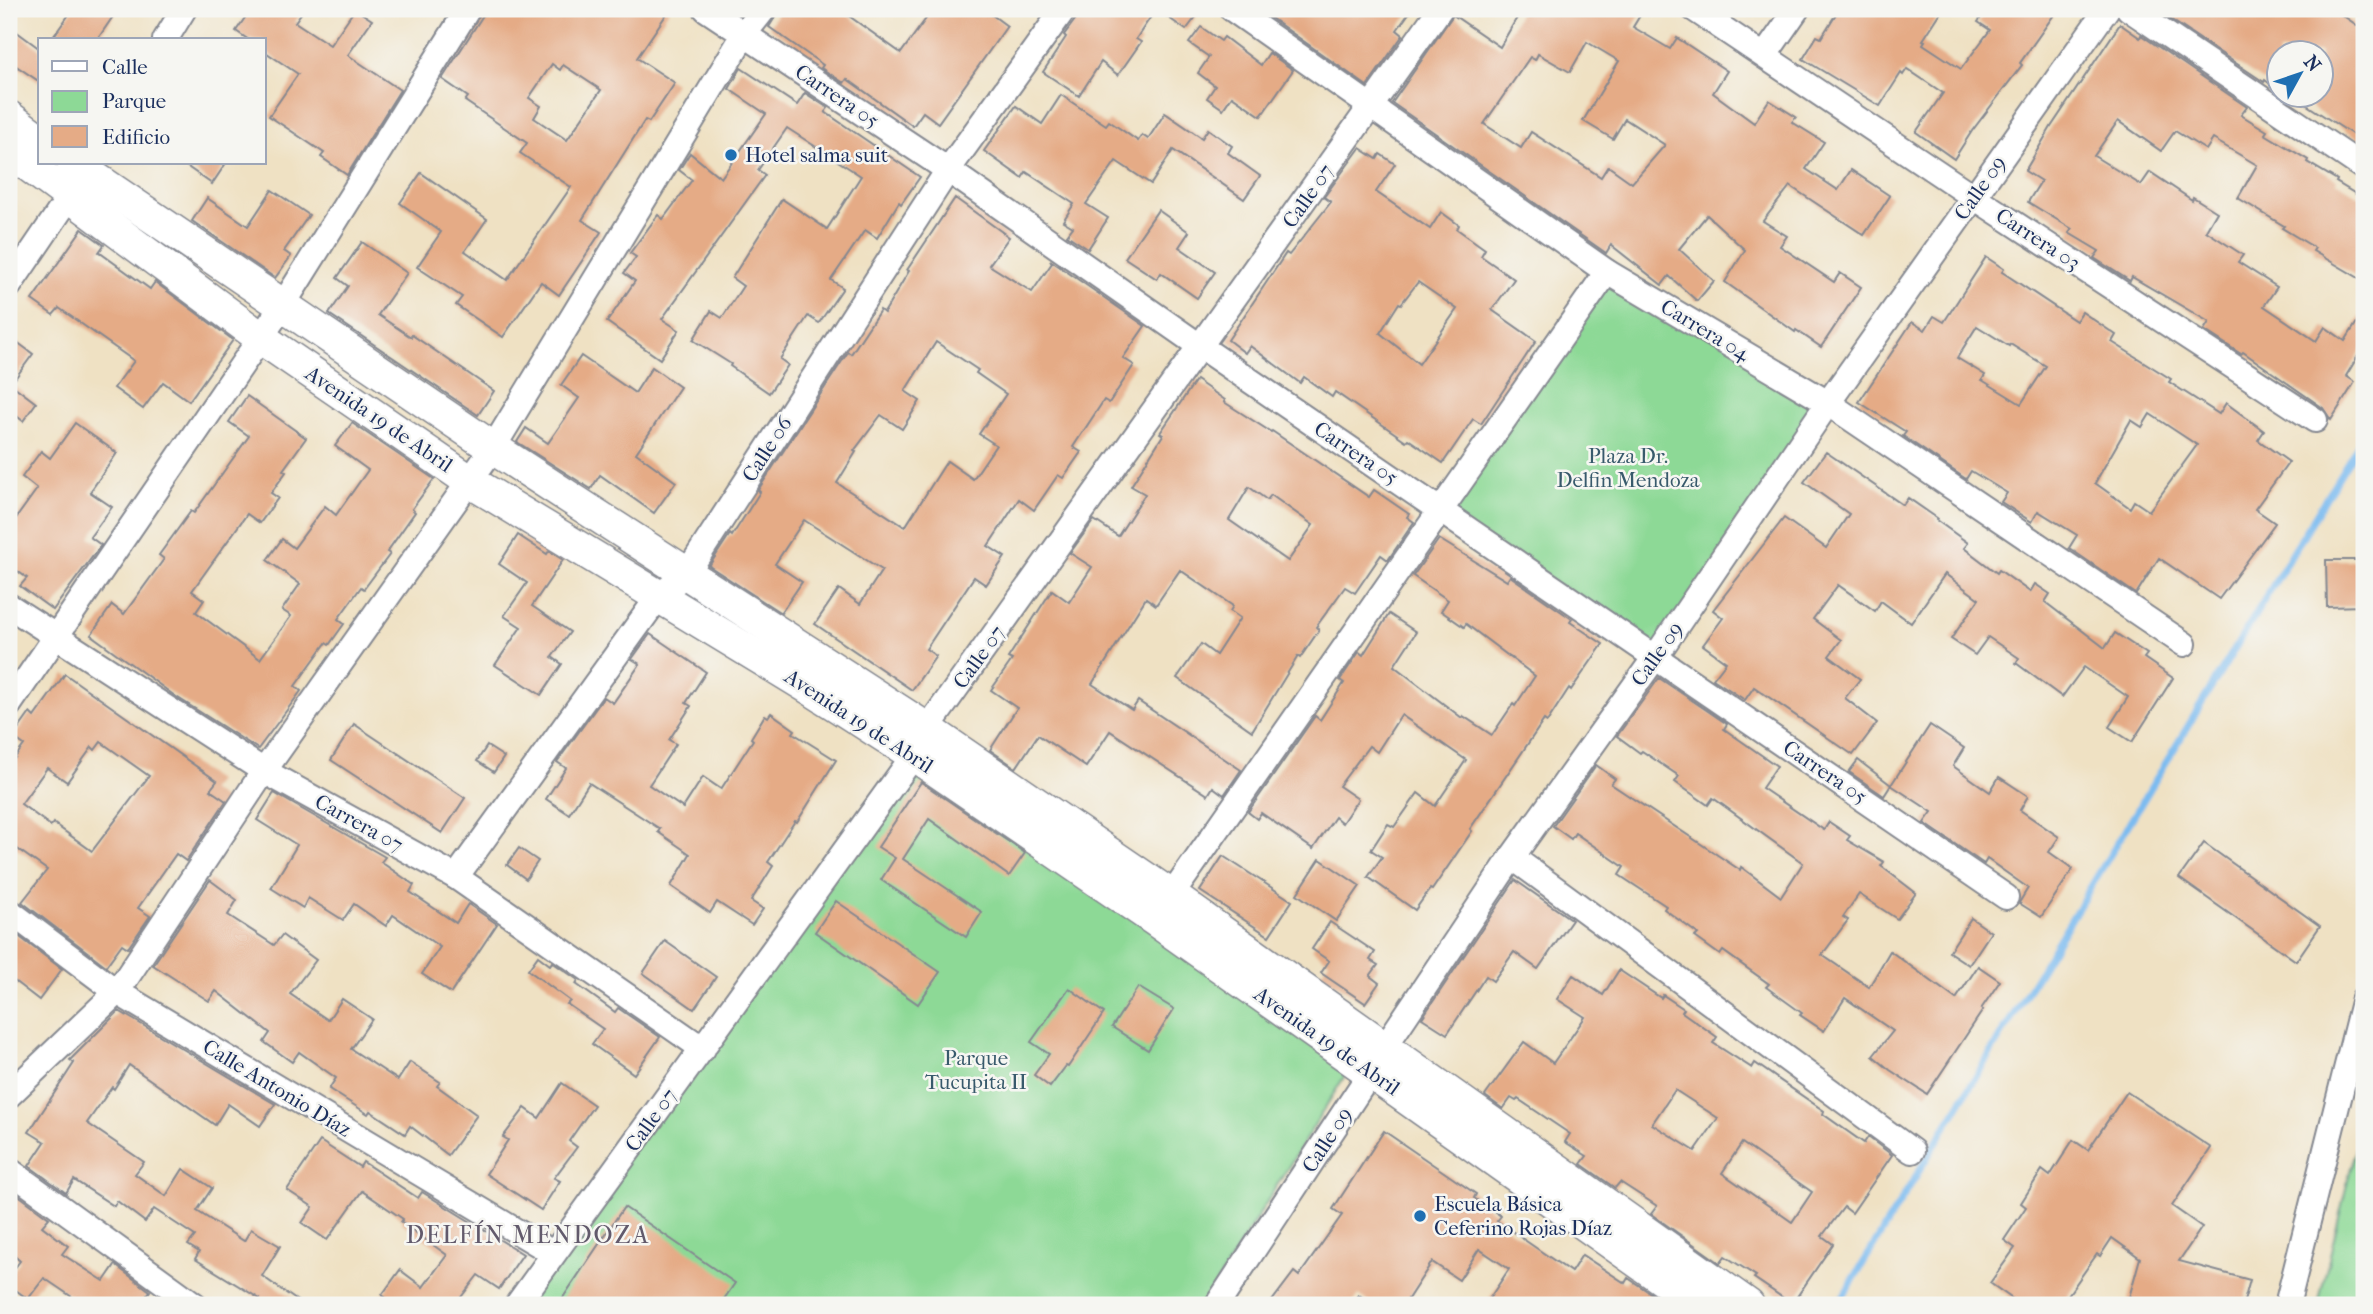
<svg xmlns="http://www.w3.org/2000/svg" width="2373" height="1314" font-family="'IM FELL French Canon',serif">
<rect width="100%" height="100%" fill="#f6f6f2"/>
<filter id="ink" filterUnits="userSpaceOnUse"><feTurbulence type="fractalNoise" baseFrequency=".0143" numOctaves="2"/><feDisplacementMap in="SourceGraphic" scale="14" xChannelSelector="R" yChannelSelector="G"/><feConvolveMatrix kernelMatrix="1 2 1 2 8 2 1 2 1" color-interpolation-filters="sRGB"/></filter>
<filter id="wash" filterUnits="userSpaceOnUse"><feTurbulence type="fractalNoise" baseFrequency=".00686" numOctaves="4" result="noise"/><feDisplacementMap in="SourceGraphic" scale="28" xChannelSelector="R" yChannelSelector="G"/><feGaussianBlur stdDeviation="1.57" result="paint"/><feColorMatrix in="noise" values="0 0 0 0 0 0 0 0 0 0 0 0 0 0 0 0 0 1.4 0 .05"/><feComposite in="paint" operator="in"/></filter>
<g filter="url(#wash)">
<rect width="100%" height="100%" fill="#efe1c3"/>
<!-- green -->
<g fill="#8dd996" stroke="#54847a" stroke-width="2">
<polygon points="1607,272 1828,403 1656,656 1441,510"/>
<polygon points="927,729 1349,1069 1203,1305 519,1305"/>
<polygon points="2364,1113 2364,1305 2318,1305"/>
</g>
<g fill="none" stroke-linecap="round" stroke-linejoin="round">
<!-- stream -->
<polyline stroke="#7bbbf0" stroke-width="7" points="1838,1305 2364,435"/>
</g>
<g id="blocks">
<!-- building -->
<g fill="#e5ab86" fill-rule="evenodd">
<polygon points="73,9 118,9 97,40 51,40"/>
<polygon points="251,9 304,9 295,22 330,45 355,9 372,20 348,55 400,90 347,175 321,157 324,153 269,116 298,74 264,51 264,40 249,40 236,31"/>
<path d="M487,9H670L637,58L675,83L649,122L645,120L582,220L601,232L574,273L559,295L541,282L503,337L456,305L462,297L417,267L441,232L400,203L421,173L487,219L465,251L507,280L571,187L520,153L527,143L465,101L468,97L442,79ZM552,64L560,70L563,65L601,90L567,140L534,118L541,106L529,98Z"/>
<polygon points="780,9 839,9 901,53 933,9 984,9 1007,26 938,123 923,112 913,126 847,79 844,83 821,68 823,65 769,27"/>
<polygon points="1083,9 1202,9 1186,30 1156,9 1136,39 1141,42 1118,75 1101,62 1079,96 1043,72 1066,37 1064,35"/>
<polygon points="1258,9 1412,9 1397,30 1403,35 1367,86"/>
<path d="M1522,9H1644L1633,27L1670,49L1677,38L1727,71L1713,93L1754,123L1769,100L1796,117L1792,122L1824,142L1806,169L1838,190L1851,170L1890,196L1864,235L1790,186L1763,221L1787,236L1780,246L1834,282L1840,273L1861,287L1821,347L1796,330L1795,332L1725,282L1745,250L1707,215L1679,249L1714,281L1697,301L1669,276L1662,285L1611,245L1606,253L1392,103L1453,15L1500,47ZM1587,42L1619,61L1583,121L1613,139L1625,119L1665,145L1632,183L1608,166L1601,177L1531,132L1521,148L1484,124L1530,57L1535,60L1538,54L1570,72Z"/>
<polygon points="1839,9 1943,9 1923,40 1925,41 1923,44 1961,69 1990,30 1978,22 1987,9 2058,9 2020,63 2022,65 1972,131 1954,159 1916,132 1943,93 1907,69 1903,75 1901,73 1880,106 1803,59 1817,36 1821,38"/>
<polygon points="2160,9 2333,9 2364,30 2364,142 2290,94 2320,94 2320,52 2278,52 2278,90 2265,80 2264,82 2158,11"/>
<polygon points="2120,24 2140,38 2141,35 2247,107 2241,115 2267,131 2265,134 2308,160 2307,162 2337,180 2336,182 2364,199 2364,281 2313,251 2315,248 2282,228 2284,226 2238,198 2257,165 2213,139 2206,150 2175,131 2161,151 2118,121 2094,156 2141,185 2150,172 2192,200 2193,197 2217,212 2206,231 2243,255 2238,262 2277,287 2264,306 2316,341 2325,327 2345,341 2364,311 2364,346 2346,376 2355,382 2331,420 2323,408 2243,352 2241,354 2204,330 2209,322 2132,277 2130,281 2094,258 2099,251 2069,233 2072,229 2028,202 2041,181 2025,171 2051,127"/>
<polygon points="9,26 40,49 40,82 9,61"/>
<polygon points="1201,27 1221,41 1224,37 1261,65 1269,53 1293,70 1261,116 1232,96 1223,109 1207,98 1215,86 1198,73 1209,57 1189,43"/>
<polygon points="741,68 797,105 805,93 828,108 825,112 920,177 901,204 899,202 877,238 865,230 831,280 843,288 819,323 808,316 780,359 788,365 769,393 730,366 731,364 693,340 711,311 722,318 743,286 732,278 782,199 827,229 861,176 787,128 758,170 765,175 662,319 679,330 660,359 607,322 635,281 624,273 636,257 630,253 658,215 663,219 692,180 679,170 690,153 721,178 766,114 729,89"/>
<polygon points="1061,95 1106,125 1109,121 1138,141 1142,135 1148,139 1165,113 1202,138 1208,129 1232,146 1228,153 1260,176 1244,199 1173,150 1151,184 1116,161 1086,204 1108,218 1088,249 1067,235 1073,227 1063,221 1074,204 1026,172 1022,178 984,151 1016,106 1042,124"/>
<path d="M1360,148L1377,159L1380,154L1395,164L1376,192L1430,229L1441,212L1459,225L1457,229L1485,249L1481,256L1514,279L1492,310L1536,341L1481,424L1473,419L1443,463L1408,439L1406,441L1335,392L1332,397L1304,377L1300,383L1250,346L1245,353L1228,340L1286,253L1289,255L1331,202L1324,197ZM1418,282L1457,309L1419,364L1380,333L1399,303L1401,304Z"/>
<polygon points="182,163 226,163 212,184"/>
<polygon points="272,190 309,215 284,251 291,256 275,278 192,221 207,198 248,226"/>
<path d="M955,198L1009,237L989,265L1032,292L1052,263L1050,260L1145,326L1123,358L1134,365L1109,403L1104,400L1073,447L1081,452L1063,478L1058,475L1034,510L1019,499L988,546L1005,557L986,585L974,577L926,649L936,656L912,690L815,624L839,589L860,604L882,570L804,520L775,564L802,582L781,613L709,566L730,534L732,536L760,492L758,490L848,352L851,354L880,310L884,313L909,271L907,270ZM936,342L978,370L976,373L1006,394L979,434L996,445L973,479L947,461L905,527L837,483L856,452L854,451L881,415L902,429L920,401L905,391Z"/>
<polygon points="1158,210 1189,232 1179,247 1215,272 1197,298 1161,273 1157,279 1125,258"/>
<polygon points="82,229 104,245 99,252 150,289 155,282 233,340 189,401 163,382 143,409 114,388 134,361 59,308 53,315 32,300"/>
<polygon points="362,242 407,273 378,315 411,337 412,335 494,391 478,415 329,314 348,286 337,278"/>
<path d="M1986,257L2004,269L2002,272L2076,321L2082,312L2116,335L2112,342L2171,379L2169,382L2219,414L2226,403L2264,431L2258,440L2289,462L2255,509L2275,523L2219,599L2159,558L2136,594L2069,548L2077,535L2038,511L2032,522L2001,502L2007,493L1971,471L1966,479L1903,436L1906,432L1859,402L1912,322L1925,330L1934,316L1944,322ZM1977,326L2009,346L2010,344L2046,366L2021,404L1982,380L1985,375L1957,358ZM2150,414L2197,445L2149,511L2134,501L2130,508L2095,483L2131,420L2142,427Z"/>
<polygon points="9,336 33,354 11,384 36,403 23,421 9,410"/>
<polygon points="581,356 635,393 652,367 680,387 636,453 676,482 654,513 600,475 591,489 517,442 526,428 548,443 579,398 561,385"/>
<path d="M1196,380L1225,400L1224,402L1271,432L1272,431L1369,497L1374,490L1409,514L1407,517L1414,522L1388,560L1381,555L1355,593L1345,587L1316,627L1319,630L1300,658L1298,656L1252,731L1177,678L1201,644L1216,655L1240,618L1230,611L1233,606L1180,570L1156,605L1146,598L1092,684L1132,710L1138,701L1241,770L1224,795L1213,787L1208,795L1110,731L1086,767L1038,735L1016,768L990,750L1017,708L991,690L1012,660L1008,658L1052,590L1069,602L1092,567L1070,553L1094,520L1118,536L1145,494L1131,486L1163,435L1160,433ZM1249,487L1267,500L1271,495L1313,525L1288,561L1229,520Z"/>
<polygon points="247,396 306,438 283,470 286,472 271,493 278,498 260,523 247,514 192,591 204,600 196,612 260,659 291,616 282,610 300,584 267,560 282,539 294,548 325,506 336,515 368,470 335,446 352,423 434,479 412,509 415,512 387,552 390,554 364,589 361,587 338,619 344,624 329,645 326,643 295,686 301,691 258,749 175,696 91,635 112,605 124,614 164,559 159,555 191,511 194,513 249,436 229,422"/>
<polygon points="75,423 117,453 90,492 112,507 90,537 101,545 53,610 20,586 27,578 9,565 9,528 37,489 22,477 41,451 50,458"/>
<polygon points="1826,452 1903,505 1908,498 1937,518 1936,520 1968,543 1964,548 1997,573 1999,570 2030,592 2035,584 2050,594 2045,602 2105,648 2115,633 2147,654 2144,658 2173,678 2132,742 2109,727 2128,697 2084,667 2062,697 2016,663 2019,658 1988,637 1975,655 1951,639 1979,599 1945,574 1911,623 1881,601 1875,611 1838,585 1813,619 1841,640 1829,656 1860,679 1845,698 1877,723 1853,755 1754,687 1745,700 1713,679 1726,662 1703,645 1723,618 1713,610 1784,518 1826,548 1849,514 1804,482"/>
<polygon points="518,535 547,554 549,551 563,560 532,606 570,632 552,657 562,664 541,695 495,665 521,627 504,616 527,583 499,564"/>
<polygon points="1439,539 1507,581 1510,576 1572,619 1570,622 1603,644 1571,690 1569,688 1547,722 1544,720 1470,829 1472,831 1432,890 1430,889 1415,910 1368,877 1382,857 1371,850 1388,824 1394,827 1418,793 1435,806 1466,760 1401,715 1377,752 1369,746 1339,786 1358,799 1342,823 1335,817 1313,849 1261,813 1257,819 1248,812 1315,716 1320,720 1344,683 1340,680 1359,652 1363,655 1389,614 1416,632 1394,666 1462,718 1463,716 1492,735 1513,704 1515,706 1535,676 1466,624 1464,627 1441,611 1448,600 1413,576"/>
<polygon points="2326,560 2363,560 2364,606 2327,607"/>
<polygon points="650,634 706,672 686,703 691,706 669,740 676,744 649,785 683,808 703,777 721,789 753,740 751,738 765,715 768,717 771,713 795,730 793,733 836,760 797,822 795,821 768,862 773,866 751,901 763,909 752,925 717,902 710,913 671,886 690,854 658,832 660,829 589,783 569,814 546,799 566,768 557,762 604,697 613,703 640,664 632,659"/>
<path d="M65,674L217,781L210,790L226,801L186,861L176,854L138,908L150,916L128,948L122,944L106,966L22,902L47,870L9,843V766L24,745L13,737L30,713L34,717ZM101,742L149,776L92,851L53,823L51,826L21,804L47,768L67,782L92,747L95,750Z"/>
<polygon points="1659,678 1727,724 1724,729 1777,766 1762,788 1824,830 1829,822 1850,836 1847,840 1884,862 1881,866 1916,893 1897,919 1859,894 1843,917 1848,920 1822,955 1869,987 1890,951 1956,999 1978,966 2000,981 1981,1009 1983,1010 1927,1094 1890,1070 1873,1056 1893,1031 1845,998 1824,1031 1800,1015 1802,1013 1766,987 1769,984 1723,951 1720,955 1695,937 1698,934 1664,909 1666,906 1619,875 1624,867 1575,833 1571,839 1553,826 1596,765 1615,779 1611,784 1740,870 1741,867 1781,897 1803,863 1713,798 1708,805 1675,782 1679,776 1642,751 1640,753 1617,736"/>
<polygon points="354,724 465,798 442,833 331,760"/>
<polygon points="1930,725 1964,748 1953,766 1990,792 1999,777 2028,796 2020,810 2059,837 2049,852 2073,869 2041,917 2019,903 2028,888 1987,859 1984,864 1924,823 1932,812 1891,785"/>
<polygon points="487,746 504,757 494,772 477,761"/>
<polygon points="1858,760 1891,785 1884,796 1849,772"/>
<polygon points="921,782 1025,853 1009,876 929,819 903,859 982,912 966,937 881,880 895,858 878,847"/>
<polygon points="274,793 385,857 381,862 414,885 410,892 456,923 468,904 497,924 451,993 422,974 440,947 393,915 386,926 354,904 343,920 308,898 303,908 271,888 297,845 257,820"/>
<polygon points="2204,843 2320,926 2296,961 2179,878"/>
<polygon points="519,848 538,861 526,879 507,865"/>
<polygon points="1223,856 1292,901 1269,936 1200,891"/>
<polygon points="1320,859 1360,886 1336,921 1297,894"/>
<polygon points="210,880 237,900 228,915 274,945 282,935 316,960 290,994 328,1020 342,999 372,1019 351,1049 398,1080 410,1062 440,1082 437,1086 477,1115 448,1155 410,1126 405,1134 370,1111 368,1114 329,1089 336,1078 299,1052 292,1062 264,1042 270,1033 216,991 209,1001 153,965"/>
<polygon points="1515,880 1572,920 1538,969 1514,952 1493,981 1486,976 1447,1034 1422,1018"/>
<polygon points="836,901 940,972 918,1004 815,932"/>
<polygon points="1971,918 1991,932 1969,965 1949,952"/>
<polygon points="1330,922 1375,952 1370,960 1378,965 1370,976 1379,983 1365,1003 1321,973 1329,961 1312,949"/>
<polygon points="13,932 62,969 39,1000 9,977 9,938"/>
<polygon points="665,941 716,977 694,1009 643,973"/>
<polygon points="538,956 550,965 552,962 578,980 576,984 615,1012 618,1008 660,1037 634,1074 592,1044 603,1029 567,1004 570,1001 528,970"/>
<path d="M1619,970L1661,998L1663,995L1684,1009L1682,1012L1717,1037L1713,1043L1752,1068L1755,1063L1824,1111L1823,1114L1864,1143L1868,1137L1892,1155L1852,1213L1844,1207L1822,1236L1833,1244L1792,1304L1754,1278L1756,1276L1725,1256L1720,1263L1651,1214L1657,1206L1620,1182L1615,1188L1581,1164L1587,1156L1565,1142L1570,1134L1518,1099L1516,1101L1511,1098L1503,1109L1485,1096L1524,1042L1553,1063L1585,1017L1557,999L1573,975L1603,995ZM1675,1090L1718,1118L1695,1151L1652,1124ZM1742,1143L1812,1192L1792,1222L1722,1173Z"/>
<polygon points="1138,987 1174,1009 1148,1050 1112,1027"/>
<polygon points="1069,988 1104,1013 1068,1067 1066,1066 1050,1087 1034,1075 1049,1054 1031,1042"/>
<polygon points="119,1011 275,1104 260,1126 228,1104 215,1125 129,1065 114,1089 112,1087 87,1123 144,1162 135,1174 166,1196 183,1169 212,1188 197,1211 244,1241 251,1229 280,1246 262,1276 303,1305 256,1305 260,1299 195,1259 199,1252 188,1245 195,1236 154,1209 145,1222 117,1201 114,1206 74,1180 66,1193 29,1166 45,1142 29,1132 74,1063 70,1060"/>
<polygon points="562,1083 594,1105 569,1141 577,1147 554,1178 560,1181 541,1210 486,1174 508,1140 503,1137 525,1108 539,1118"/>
<polygon points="2127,1092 2211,1148 2172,1206 2202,1227 2179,1261 2250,1280 2243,1305 2127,1305 2140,1258 2112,1238 2100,1256 2097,1254 2061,1305 2021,1305 1990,1283 2015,1248 2004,1240 2026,1207 2021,1203 2042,1170 2050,1176 2073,1140 2088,1150"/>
<polygon points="1384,1131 1476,1194 1474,1198 1501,1216 1497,1221 1571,1272 1582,1255 1625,1283 1628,1278 1668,1305 1485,1305 1509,1269 1479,1249 1459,1280 1432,1262 1404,1305 1373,1305 1359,1295 1352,1305 1269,1305 1294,1272 1299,1276 1342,1215 1333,1209"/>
<polygon points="320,1141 360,1167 363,1162 418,1198 422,1192 523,1254 499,1289 478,1275 455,1305 396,1305 382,1295 400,1270 423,1287 447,1255 401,1222 403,1219 362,1191 327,1240 302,1223 313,1207 287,1190"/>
<polygon points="13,1191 49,1218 42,1226 68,1246 62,1254 104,1281 115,1265 150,1291 140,1305 84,1305 44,1278 28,1299 9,1285 9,1276 20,1261 9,1251 9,1197"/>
<polygon points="624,1207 735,1283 720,1305 558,1305"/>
</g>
</g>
</g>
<g filter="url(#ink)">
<use href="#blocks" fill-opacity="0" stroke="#858890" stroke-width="2"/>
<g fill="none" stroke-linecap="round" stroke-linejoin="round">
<!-- minor casing -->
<g stroke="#858890" stroke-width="28">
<g id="minor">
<polyline points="706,9 948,170 1201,347 2006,897"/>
<polyline points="1232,9 1607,272 1828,403 2184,644"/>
<polyline points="1694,9 1974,197 2315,420"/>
<polyline points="2129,9 2364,168"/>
<polyline points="165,40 184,9"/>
<polyline points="1765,55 1797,9"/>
<polyline points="9,286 80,181"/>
<polyline points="9,606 264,771 456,877 703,1049"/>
<polyline points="9,705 283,305 468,9"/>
<polyline points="1512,857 1912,1151"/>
<polyline points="456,877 659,596 687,573 948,170 1064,9"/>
<polyline points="1162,909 1607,272"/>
<polyline points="9,911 117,992 553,1253"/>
<polyline points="9,1095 117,992 264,771 493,448 745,33 764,9"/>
<polyline points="9,1170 195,1305"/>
<polyline points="517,1305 914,755 927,729 1440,9"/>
<polyline points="1217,1305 1371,1072 1384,1048 1512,857 1656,656 1828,403 2107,9"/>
<polyline points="2287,1305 2364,998"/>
</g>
</g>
<!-- tertiary casing -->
<g stroke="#858890" stroke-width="35">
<g id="tertiary">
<polyline points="9,117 40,140"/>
<polyline points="9,151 261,338 471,482 811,689 914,755 1155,920 1699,1305"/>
<polyline points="73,163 493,448 927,729 1170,895 1748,1305"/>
</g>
</g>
<!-- minor -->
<use href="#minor" stroke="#fff" stroke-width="24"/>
<!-- tertiary -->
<use href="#tertiary" stroke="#fff" stroke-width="32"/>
</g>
</g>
<!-- markers -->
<g fill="#1f6fb2" stroke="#f6f6f2" stroke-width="2.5">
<circle cx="731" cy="155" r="7"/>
<circle cx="1420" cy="1216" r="7"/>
</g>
<g text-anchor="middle" stroke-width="5" stroke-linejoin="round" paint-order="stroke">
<!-- street labels -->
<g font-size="21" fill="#1b2f5e" stroke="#f6f6f2">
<text transform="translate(837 96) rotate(34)" y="7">Carrera 05</text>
<text transform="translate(1980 188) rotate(-55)" y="7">Calle 09</text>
<text transform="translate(1308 196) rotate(-55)" y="7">Calle 07</text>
<text transform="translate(2038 239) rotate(33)" y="7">Carrera 03</text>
<text transform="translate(1705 330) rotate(31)" y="7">Carrera 04</text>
<text transform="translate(379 419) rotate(34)" y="7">Avenida 19 de Abril</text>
<text transform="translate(767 449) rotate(-57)" y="7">Calle 06</text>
<text transform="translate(1356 453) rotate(34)" y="7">Carrera 05</text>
<text transform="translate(1657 654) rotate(-55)" y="7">Calle 09</text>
<text transform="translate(979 657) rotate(-54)" y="7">Calle 07</text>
<text transform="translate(859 721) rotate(33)" y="7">Avenida 19 de Abril</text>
<text transform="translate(1825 772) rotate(34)" y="7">Carrera 05</text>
<text transform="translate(359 823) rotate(29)" y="7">Carrera 07</text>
<text transform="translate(1327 1041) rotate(35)" y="7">Avenida 19 de Abril</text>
<text transform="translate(277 1088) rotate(31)" y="7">Calle Antonio Díaz</text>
<text transform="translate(651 1120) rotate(-54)" y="7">Calle 07</text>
<text transform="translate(1327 1140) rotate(-57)" y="7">Calle 09</text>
</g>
<!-- poi labels -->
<g font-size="21" fill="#1b2f5e" stroke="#f6f6f2" text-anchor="start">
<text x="745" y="162">Hotel salma suit</text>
<text x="1434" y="1211">Escuela Básica<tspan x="1434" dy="24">Ceferino Rojas Díaz</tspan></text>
</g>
<!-- park labels -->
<g font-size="21" fill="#385a6c" stroke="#f6f6f2">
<text x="1628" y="463">Plaza Dr.<tspan x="1628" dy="24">Delfin Mendoza</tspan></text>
<text x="976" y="1065">Parque<tspan x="976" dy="24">Tucupita II</tspan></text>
</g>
<!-- quarter labels -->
<g font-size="24" letter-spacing="2" fill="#625a6c" stroke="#f6f6f2">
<text x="528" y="1243">DELFÍN MENDOZA</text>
</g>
</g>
<!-- margin -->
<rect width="2373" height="1314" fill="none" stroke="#f6f6f2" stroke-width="35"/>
<!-- legend -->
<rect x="38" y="38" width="228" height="126" fill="#f6f6f2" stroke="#9ea6b7" stroke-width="2"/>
<rect x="52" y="61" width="35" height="10" fill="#ffffff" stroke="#9ea6b7" stroke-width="2"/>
<text x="102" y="74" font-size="21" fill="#1b2f5e">Calle</text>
<rect x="52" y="91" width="35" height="21" fill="#8dd996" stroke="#9ea6b7" stroke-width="2"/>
<text x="102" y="108" font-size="21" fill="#1b2f5e">Parque</text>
<rect x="52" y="126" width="35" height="21" fill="#e5ab86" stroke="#9ea6b7" stroke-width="2"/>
<text x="102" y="144" font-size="21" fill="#1b2f5e">Edificio</text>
<!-- north arrow -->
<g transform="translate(2300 74) rotate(50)"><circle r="33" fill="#f6f6f2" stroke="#9ea6b7" stroke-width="2"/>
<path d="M0-5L12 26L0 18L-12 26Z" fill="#1f6fb2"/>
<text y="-10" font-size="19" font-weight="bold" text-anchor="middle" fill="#1b2f5e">N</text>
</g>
</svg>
